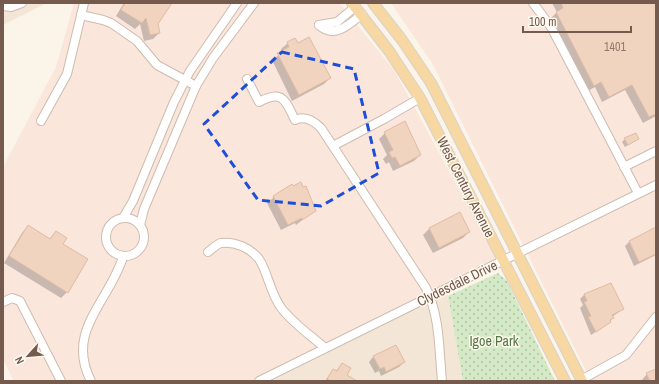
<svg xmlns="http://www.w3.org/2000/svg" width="659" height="384" font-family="'Archivo Narrow',sans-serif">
<defs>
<pattern id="grass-dots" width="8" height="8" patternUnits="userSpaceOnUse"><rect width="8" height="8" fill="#d4e9c6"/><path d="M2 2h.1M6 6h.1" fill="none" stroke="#b1c0a3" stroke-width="1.8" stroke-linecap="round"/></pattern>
</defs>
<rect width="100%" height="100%" fill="#fbf4e8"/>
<!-- residential -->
<g fill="#f3e6d6">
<polygon points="3,3 47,3 3,25"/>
<polygon points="441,286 448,296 463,381 251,381"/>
</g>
<!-- commercial -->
<g fill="#fbe6dc">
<polygon points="74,3 339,3 394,70 497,259 251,381 14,381 3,360 3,167 56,67"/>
<polygon points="391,3 656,3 656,381 591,381 432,63"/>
</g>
<!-- grass -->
<polygon fill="url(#grass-dots)" points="498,273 507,281 555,381 463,381 448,296"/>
<!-- shadow -->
<g fill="#0003">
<polygon points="124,3 171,3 157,24 159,33 153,39 144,41 140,24 135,29 116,16"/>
<polygon points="552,3 656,3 656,116 643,123 625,90 602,102 595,87 588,91 550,19 557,12"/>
<polygon points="288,43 298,44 330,78 324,84 292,101 272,60 283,52 281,49"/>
<polygon points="405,122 420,155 414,161 393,171 389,162 386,164 383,159 387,155 379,139 385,133"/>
<polygon points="625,139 638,139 625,147 622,142"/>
<polygon points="274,197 314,211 296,225 295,223 281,230 267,203"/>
<polygon points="28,226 49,239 56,232 62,244 67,292 61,298 4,263 22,233"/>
<polygon points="430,228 469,232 463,238 433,253 423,235"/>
<polygon points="656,228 656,255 634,266 625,246 629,242"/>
<polygon points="584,295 623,309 612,317 613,318 605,326 591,335 580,308 583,305 580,299"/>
<polygon points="396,346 404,362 399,367 381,376 379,371 375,373 369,362 373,357"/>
<polygon points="342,364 348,381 325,381 333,370 336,371"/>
<polygon points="656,370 656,381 641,381 647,374"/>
</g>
<!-- building -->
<g fill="#f0d4c0" stroke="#e2bba1">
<polygon points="125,3 172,3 158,24 160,33 150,35 146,18 142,23 121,10"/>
<polygon points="561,3 656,3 656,114 649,117 632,85 609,97 601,82 594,86 556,12 563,8"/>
<polygon points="309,37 331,78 299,95 277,53 289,47 287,42 295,38 298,43"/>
<polygon points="405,121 421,155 400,166 395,157 392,158 389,152 393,150 384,132"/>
<polygon points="636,133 639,139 628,145 624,138"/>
<polygon points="301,182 303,187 306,186 316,211 302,220 302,218 288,225 273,196 292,184 293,186"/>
<polygon points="460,212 470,232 439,248 429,228"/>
<polygon points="28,225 50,239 56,231 67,238 63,244 88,259 68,293 9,256"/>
<polygon points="656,227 656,254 639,262 629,241"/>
<polygon points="611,283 624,309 612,315 614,318 610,320 611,322 596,332 588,317 591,316 584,302 587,301 584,294"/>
<polygon points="396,345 405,362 386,372 384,367 380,369 373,356"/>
<polygon points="342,363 351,368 347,375 357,381 331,381 327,379 333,369 337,371"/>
<polygon points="656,369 656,381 650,381 646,373"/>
</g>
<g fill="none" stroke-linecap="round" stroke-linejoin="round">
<!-- minor casing -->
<g stroke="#cdbcae" stroke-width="10">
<g id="minor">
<polyline points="533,3 551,27 638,193"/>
<polyline points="3,6 11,7 22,3"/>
<polyline points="81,15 103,20 111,23 137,41 157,65 196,86"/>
<path d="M319,25C334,39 349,25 362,14"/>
<polyline points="319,25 337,22 355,7"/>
<path d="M247,79L259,102C283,89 285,100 295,120C305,115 314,121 321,128L426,288C440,316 439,350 442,381"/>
<polyline points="41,121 67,74 84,3"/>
<polyline points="333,146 384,119 420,98"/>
<polyline points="624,167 656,151"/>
<circle cx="125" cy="237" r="19"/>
<polyline points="123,218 133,201 174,102 190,71 237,3"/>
<polyline points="140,225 144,209 196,86 213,58 254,3"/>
<path d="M208,252C212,249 217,244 221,243C235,241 250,248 259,259C268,272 270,294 282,309C294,324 310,335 325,348"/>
<polyline points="3,302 12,298 20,301 61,381"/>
<polyline points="581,380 626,355 656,317"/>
<path d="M91,381C65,331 109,302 123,257"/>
<polyline points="259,381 656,185"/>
</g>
</g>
<!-- major casing -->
<g stroke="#d8d1cd" stroke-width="12">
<g id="major">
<polyline points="352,3 389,51 420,98 565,381"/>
<polyline points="373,3 402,40 431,83 582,381"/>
</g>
</g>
<!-- minor -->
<use href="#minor" stroke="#fff" stroke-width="8"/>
<!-- major -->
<use href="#major" stroke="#f7d8a3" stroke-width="10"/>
</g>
<!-- marked area -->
<path fill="none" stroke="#1d4ed8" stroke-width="3" stroke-dasharray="8 5" stroke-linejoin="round" d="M282,52L354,69L379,173L321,206L258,200L204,124Z"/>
<g text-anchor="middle" stroke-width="3" stroke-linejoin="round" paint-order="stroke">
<!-- number labels -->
<g font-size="12" fill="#93796a">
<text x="615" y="51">1401</text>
</g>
<!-- street labels -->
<g font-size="14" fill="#745b4d" stroke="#fef8ee">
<text transform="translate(466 187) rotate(63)" y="5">West Century Avenue</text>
<text transform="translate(457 283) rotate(-26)" y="5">Clydesdale Drive</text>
</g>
<!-- park labels -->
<g font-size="14" fill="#547945" stroke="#fef8ee">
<text x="494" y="346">Igoe Park</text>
</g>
</g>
<!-- border -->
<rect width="659" height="384" fill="none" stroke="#745b4d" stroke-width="8"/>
<!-- north arrow -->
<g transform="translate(28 356) rotate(243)" stroke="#fef8ee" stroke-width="3" paint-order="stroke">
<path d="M0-3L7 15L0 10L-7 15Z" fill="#745b4d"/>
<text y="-6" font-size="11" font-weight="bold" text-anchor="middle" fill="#745b4d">N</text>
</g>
<!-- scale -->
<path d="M523 26v6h108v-6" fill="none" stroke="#745b4d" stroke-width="2"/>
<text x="529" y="26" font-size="12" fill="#745b4d" stroke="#fef8ee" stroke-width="3" paint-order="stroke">100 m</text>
</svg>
